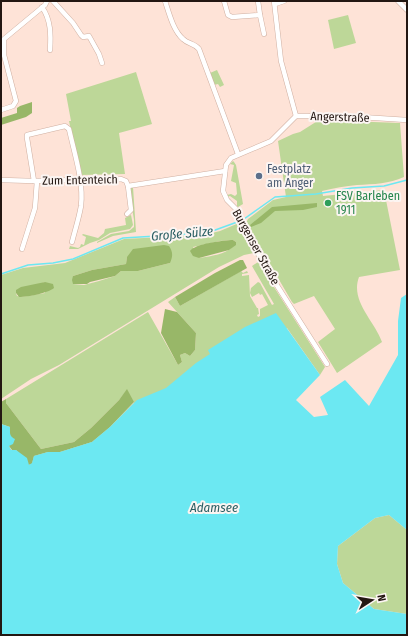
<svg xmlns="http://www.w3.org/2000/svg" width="408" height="636" font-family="'Fira Sans Condensed',sans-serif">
<rect width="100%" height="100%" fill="#fee3d7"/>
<!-- green -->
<g fill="#bdd798" fill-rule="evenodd">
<polygon points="348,15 356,43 334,49 328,20"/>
<polygon points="217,70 224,85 220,87 218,84 214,85 210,73"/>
<polygon points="136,72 152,124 119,133 125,174 80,175 69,121 71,121 66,94"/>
<path d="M319,120L400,123L404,177C389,184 374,184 357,185C346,186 334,188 322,191L323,196L384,190L400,270L359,277C350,301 374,320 382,342L337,373L318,342L335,329L314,296L294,304L292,302L246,223L248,219L273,200L286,197L278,141L293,134L300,132Z"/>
<polygon points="233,161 234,162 236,165 243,204 238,207 237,206 237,201 230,196 227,197 227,195 231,194 235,196 237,194 236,183 231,181 234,165 230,164"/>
<polygon points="133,187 136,232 113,236 97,243 97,242 111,234 129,231 134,227 134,220 129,188"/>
<polygon points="131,215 133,225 130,229 110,233 99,240 90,243 78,249 69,249 70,246 78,248 80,247 81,244 84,245 86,237 82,235 83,234 98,238 104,233 105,229 126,225 125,218"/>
<path d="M239,223L254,253L244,255L219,267L59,365L31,379L1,399V275L23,268L65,263L124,239L204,235L220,231ZM233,240L236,242C230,254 212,256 199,258L193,247L220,241ZM127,257L170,263L138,271H121L115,276L99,281L84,285L73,284V276L92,270L126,264ZM45,282V293C35,294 27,298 17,296L16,293Z"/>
<path d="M258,262L325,367L320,375L287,328L266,334L257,347L250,353L229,361L222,367L215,362L203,369L204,372L213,375L209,383L210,387L195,398L189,404L156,401V406L149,411L142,410L118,436L115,443L111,445L104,440L100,442V448L94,452L93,455L82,463L85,466V470L82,472L74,474L67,471H64L62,466C56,473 47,472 40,474C35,476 34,481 30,483H23L21,487L22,490L26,493L25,497L1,500V425L10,427C10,433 9,436 15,439L13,444L9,446L11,450H16L27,458L29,465L32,463L34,456L48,452H60L92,442L110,427L134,403L127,390L119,400L91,428L74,442L41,449L6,403V399L148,312L178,365L182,362L180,355L185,353L190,356L195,350L196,333L168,302L175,297L180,306L241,271L243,273L247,271L248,273L242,274V276L249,275L250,296L257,308H258L259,314L257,315L258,317L260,316V309L268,305L262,294L260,295L259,293L252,297L250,293L251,288L258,282L260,283L272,305L274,304L252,266Z"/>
<polygon points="389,515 407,530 407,614 374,609 343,583 337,564 338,546 375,518"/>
</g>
<!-- forest -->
<g fill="#98b768">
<polygon points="32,102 32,113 26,117 1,125 1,118 17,113 17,108 20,106"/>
<polygon points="317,203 317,207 303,210 275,211 261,223 251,227 250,225 272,207"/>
<path d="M233,240L236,242V245L229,250L199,258L193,256L190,251C194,244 224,240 233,240Z"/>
<path d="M164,245L169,246C173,252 173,256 170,263L138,271H121L115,276L90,282L87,284H73L72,280L73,276L92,270L126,264L127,257L133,249Z"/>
<polygon points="240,260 243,260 247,268 180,306 175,297 215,273"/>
<path d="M45,282L53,284L54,288C48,293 28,297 19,297L16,293V290L21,287Z"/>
<polygon points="165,309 177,312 196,333 195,350 190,356 185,353 180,355 182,362 178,365 161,333"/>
<path d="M127,389L134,402L110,427L92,442L60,452H48L34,456L32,464L28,465L27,461L16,450H12L9,446C11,438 9,435 10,427L1,424V402L6,399V403L41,449L74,442L91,428L119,400Z"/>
</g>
<!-- water -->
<path fill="#6ce8f2" d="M407,294V530L389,515L375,518L338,546L337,564L343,583L374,609L407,614V635H1V424L10,427C10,433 9,436 15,439L13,444L9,446L11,450H16L27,458L29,465L32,463L34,456L48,452H60L92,442L110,427L137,400L166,388L196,363L210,354L208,350L245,327L276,313L320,375L296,400L314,417L328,415L320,397L345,380L369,406L398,355V321L401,298Z"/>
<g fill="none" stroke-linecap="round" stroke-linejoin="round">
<!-- stream -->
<g stroke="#6ce8f2" stroke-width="1.5">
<polyline points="244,219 275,197 316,194 352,188 384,186 407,180"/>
<polyline points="1,274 28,265 53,263 73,259 123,238 207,233 240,221"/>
</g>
<!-- minor casing -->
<g stroke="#d0b0a2" stroke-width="5.5">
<g id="minor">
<polyline points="53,1 73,23 81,35 83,37 89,36 99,54 102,63"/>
<path d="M165,1C169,13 173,30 183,39C188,44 194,43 199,49L238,154"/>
<polyline points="224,1 228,15 232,17 260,15 258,1"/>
<polyline points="274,1 281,61 296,116"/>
<polyline points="398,1 407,10"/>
<polyline points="275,4 284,1"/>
<path d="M42,7C51,20 51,35 50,50"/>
<polyline points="260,15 264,34"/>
<polyline points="1,110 13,106 16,101 4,55 4,39 45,5 47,1"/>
<polyline points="1,180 34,181 121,179 126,181 128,186 225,171"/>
<path d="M34,181L27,138V135L65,126L69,129C74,152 84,182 81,206C79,218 75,230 72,242"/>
<polyline points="127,214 131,210 128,186"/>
<polyline points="22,249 35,208 37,181"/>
<polyline points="327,364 262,262 237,210 227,200 223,191 226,165 231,158 271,141 296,116 308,116 323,119 345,116 407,120"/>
</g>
</g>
<!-- minor -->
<use href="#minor" stroke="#fff" stroke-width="4.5"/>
</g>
<!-- markers -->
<circle fill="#5c6f8a" stroke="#fcf5f2" stroke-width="1.5" cx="259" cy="176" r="4"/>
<circle fill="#2e9e5b" stroke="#fcf5f2" stroke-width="1.5" cx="328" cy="203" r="4"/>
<g text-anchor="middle" stroke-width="4" stroke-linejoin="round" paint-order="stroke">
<!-- street labels -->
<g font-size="12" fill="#231712" stroke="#fcf5f2">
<text transform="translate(340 117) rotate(2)" y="4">Angerstraße</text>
<text transform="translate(80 180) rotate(-1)" y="4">Zum Ententeich</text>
<text transform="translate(256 247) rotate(61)" y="4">Burgenser Straße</text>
</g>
<!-- service labels -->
<g font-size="12" fill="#4e5e75" stroke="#fcf5f2" text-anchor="start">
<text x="267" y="173">Festplatz<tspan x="267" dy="14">am Anger</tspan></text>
</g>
<!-- leisure labels -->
<g font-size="12" fill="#27864d" stroke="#fcf5f2" text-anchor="start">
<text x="336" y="200">FSV Barleben<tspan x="336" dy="14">1911</tspan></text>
</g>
<!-- water labels -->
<g font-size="13" font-style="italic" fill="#295e63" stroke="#fcf5f2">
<text transform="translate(182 233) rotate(-5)" y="5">Große Sülze</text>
<text x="214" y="512">Adamsee</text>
</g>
</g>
<!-- border -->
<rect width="408" height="636" fill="none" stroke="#231712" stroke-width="4"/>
<!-- north arrow -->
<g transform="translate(372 600) rotate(78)" stroke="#fcf5f2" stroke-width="3" paint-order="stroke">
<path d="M0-3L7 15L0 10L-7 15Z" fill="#231712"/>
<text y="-6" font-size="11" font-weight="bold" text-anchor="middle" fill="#231712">N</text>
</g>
</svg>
